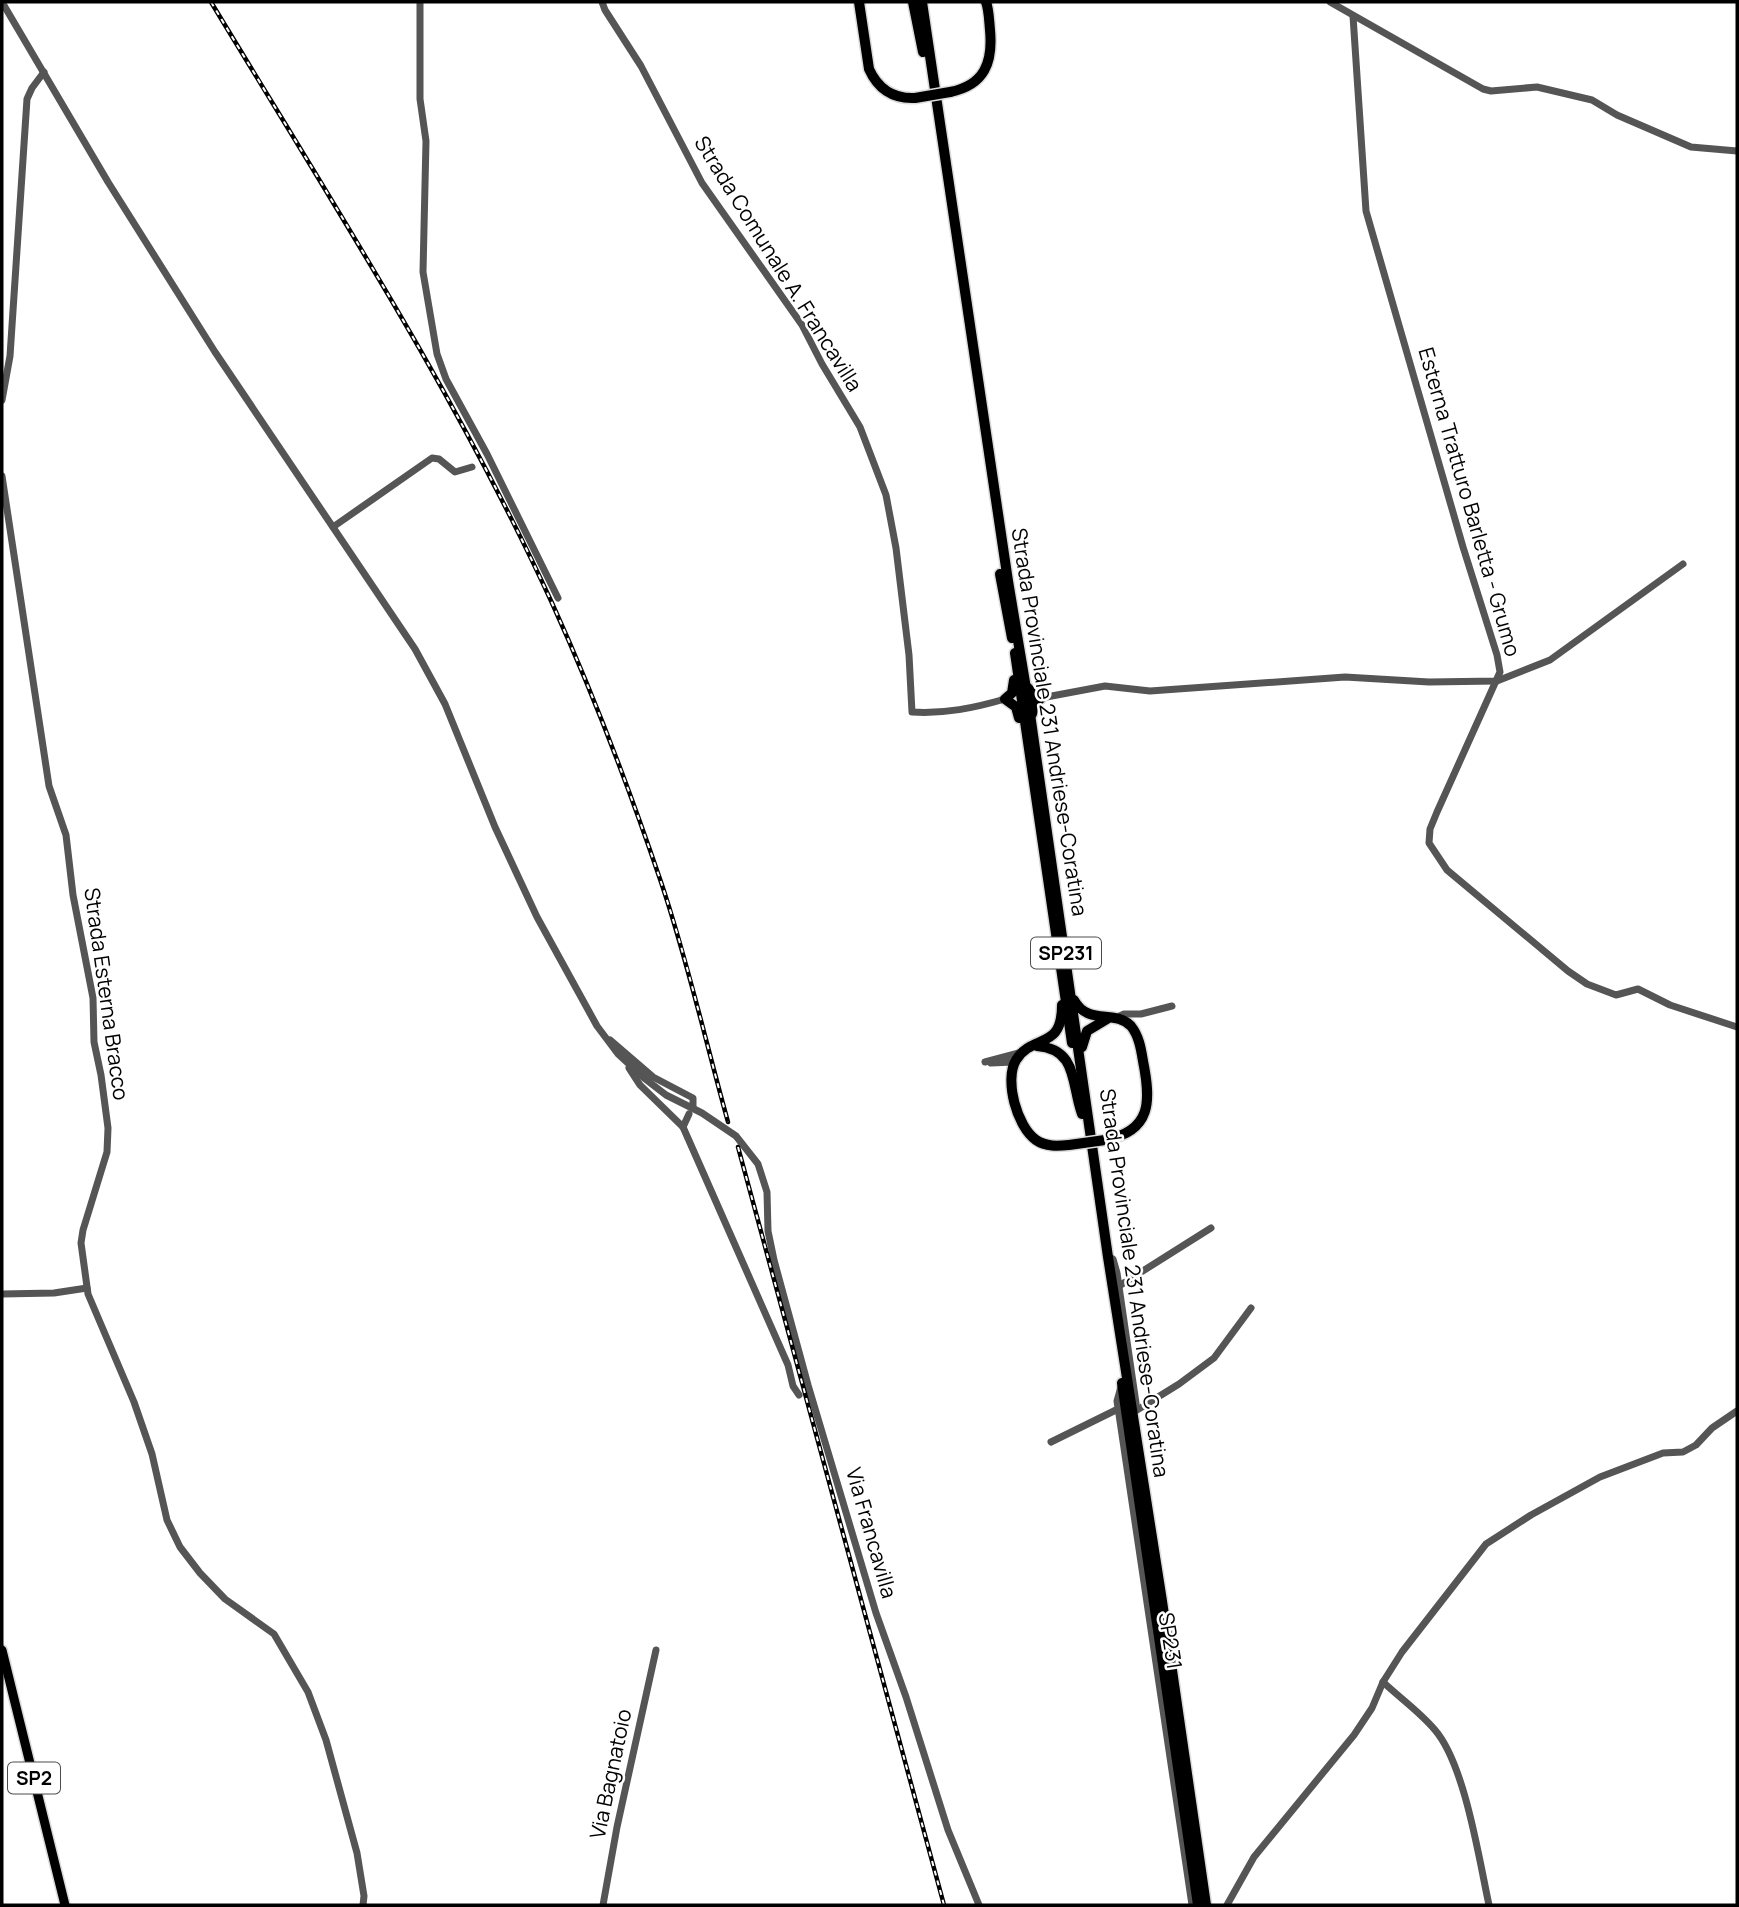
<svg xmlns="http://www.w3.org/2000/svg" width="1739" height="1907" font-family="Manrope,sans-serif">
<rect width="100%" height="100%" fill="#fff"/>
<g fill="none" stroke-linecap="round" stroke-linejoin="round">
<!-- major casing -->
<g stroke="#dbdbdb" stroke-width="12">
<polyline id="major" points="2,1650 65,1905"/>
</g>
<!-- highway casing -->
<g stroke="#dbdbdb" stroke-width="13">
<g id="highway">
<path d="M859,2L869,69C878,89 893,99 915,98"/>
<polyline points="913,2 923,52"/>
<polyline points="922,2 1008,581 1028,700 1108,1257 1162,1601 1206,1905"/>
<path d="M950,92C985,85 993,62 990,30C989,20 989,10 986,2"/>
<polyline points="1000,574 1012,638"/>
<polyline points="1015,653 1072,1043"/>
<polyline points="1014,680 1012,693 1005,699 1016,707 1019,718"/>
<polyline points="1028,688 1034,696 1041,698 1034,705 1032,714"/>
<path d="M1074,1000C1088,1026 1115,1009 1131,1026C1139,1036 1141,1049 1143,1061C1151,1101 1152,1131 1105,1140"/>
<path d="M1062,1005C1062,1051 1033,1033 1016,1060C1004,1080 1017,1127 1036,1140C1046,1147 1058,1146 1069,1145"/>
<path d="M1037,1046C1078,1049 1071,1084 1082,1114"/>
<polyline points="1082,1047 1087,1031 1107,1019"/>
<polyline points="1122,1383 1198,1905"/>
</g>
</g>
<!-- minor -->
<g stroke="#555" stroke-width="7">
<polyline points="2,2 108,182 215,352 415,649 445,704 495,827 537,917 597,1026 618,1054 644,1078 666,1095 702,1113 736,1136 758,1164 767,1192 768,1231 774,1260 808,1385 876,1613 906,1697 948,1830 979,1905"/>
<polyline points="420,2 420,99 426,141 423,272 437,354 446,379 487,454 558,598"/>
<path d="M602,2L605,10L641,66L702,183L802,325L822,364L860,427L886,495L896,548L909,655L912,712C945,714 974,708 1005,699"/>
<polyline points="1330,2 1483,89 1491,91 1537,87 1592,100 1617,115 1691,147 1737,151"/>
<polyline points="1353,16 1366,211 1463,547 1497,655 1500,672 1437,812 1430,829 1429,843 1447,870 1568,971 1587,984 1616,995 1638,989 1670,1005 1737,1027"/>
<polyline points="2,400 10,356 27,99 32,88 44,72"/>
<polyline points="2,476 49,786 66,835 73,895 93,998 94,1042 101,1075 108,1128 107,1152 83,1230 81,1243 88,1294 134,1402 152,1454 167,1520 180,1547 200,1573 225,1599 274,1634 308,1692 326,1740 357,1853 364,1896 363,1905"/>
<polyline points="333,527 432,458 439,459 455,472 472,467"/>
<polyline points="1041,698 1105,686 1150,691 1345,677 1429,682 1497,681 1550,660 1683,564"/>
<polyline points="1116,1018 1124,1014 1141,1014 1172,1006"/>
<polyline points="610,1040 653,1077 693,1098 693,1107"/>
<polyline points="985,1062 1022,1052"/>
<polyline points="991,1063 1014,1062"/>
<polyline points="629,1068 640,1085 683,1127 788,1365 793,1386 799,1395"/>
<polyline points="683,1127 689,1114"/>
<polyline points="1108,1257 1113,1259 1117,1273 1136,1403"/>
<polyline points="1119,1286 1211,1228"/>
<polyline points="2,1294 54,1293 87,1288"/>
<polyline points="1121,1387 1117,1401 1192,1905"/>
<polyline points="1137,1410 1179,1384 1214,1358 1251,1308"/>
<polyline points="1051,1442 1118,1409"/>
<path d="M1383,1682C1400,1698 1420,1712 1435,1730C1465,1765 1479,1859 1489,1905"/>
<polyline points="603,1905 617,1827 656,1650"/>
<polyline points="1227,1905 1254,1857 1354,1735 1372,1708 1383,1682 1402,1652 1486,1544 1531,1515 1600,1477 1663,1453 1683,1452 1696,1445 1712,1428 1737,1411"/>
</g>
<!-- major -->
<use href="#major" stroke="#000" stroke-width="9"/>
<!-- highway -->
<use href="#highway" stroke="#000" stroke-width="10"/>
<!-- rail casing -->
<g stroke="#000" stroke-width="4.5">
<g id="rail">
<path d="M211,2C330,199 456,394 552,603C593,693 629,788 661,882C687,959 706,1043 728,1122"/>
<polyline points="738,1147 944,1905"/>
</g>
</g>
<!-- rail -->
<use href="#rail" stroke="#fff" stroke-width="2" stroke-dasharray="5" stroke-linecap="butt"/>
<!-- highway-bridge casing -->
<g stroke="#dbdbdb" stroke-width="13" stroke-linecap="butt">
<g id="highway-bridge">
<polyline points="915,98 950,92"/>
<polyline points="1069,1145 1105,1140"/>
</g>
</g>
<!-- highway-bridge -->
<use href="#highway-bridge" stroke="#000" stroke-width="10"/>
</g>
<g text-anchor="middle" stroke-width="5" stroke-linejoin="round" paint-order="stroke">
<!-- shield labels -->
<g fill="#fff" stroke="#4c4c4c" stroke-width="2">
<rect x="1031" y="937.5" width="70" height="31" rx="5"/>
<rect x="8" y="1762.5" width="52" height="31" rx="5"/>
</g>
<g font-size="19" font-weight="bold" fill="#000">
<text x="1066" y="960">SP231</text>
<text x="34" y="1785">SP2</text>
</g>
<!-- street labels -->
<g font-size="21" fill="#000" stroke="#fff">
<text transform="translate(778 264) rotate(58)" y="7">Strada Comunale A. Francavilla</text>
<text transform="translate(1469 502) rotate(74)" y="7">Esterna Tratturo Barletta - Grumo</text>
<text transform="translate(1049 722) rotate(81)" y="7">Strada Provinciale 231 Andriese-Coratina</text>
<text transform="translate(106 994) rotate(82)" y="7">Strada Esterna Bracco</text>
<text transform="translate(1134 1283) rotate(82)" y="7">Strada Provinciale 231 Andriese-Coratina</text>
<text transform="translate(871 1533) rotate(74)" y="7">Via Francavilla</text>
<text transform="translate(1170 1641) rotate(81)" y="7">SP231</text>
<text transform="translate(611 1774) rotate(-78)" y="7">Via Bagnatoio</text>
</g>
</g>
<!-- border -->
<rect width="1739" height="1907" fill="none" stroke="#000000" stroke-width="7"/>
</svg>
